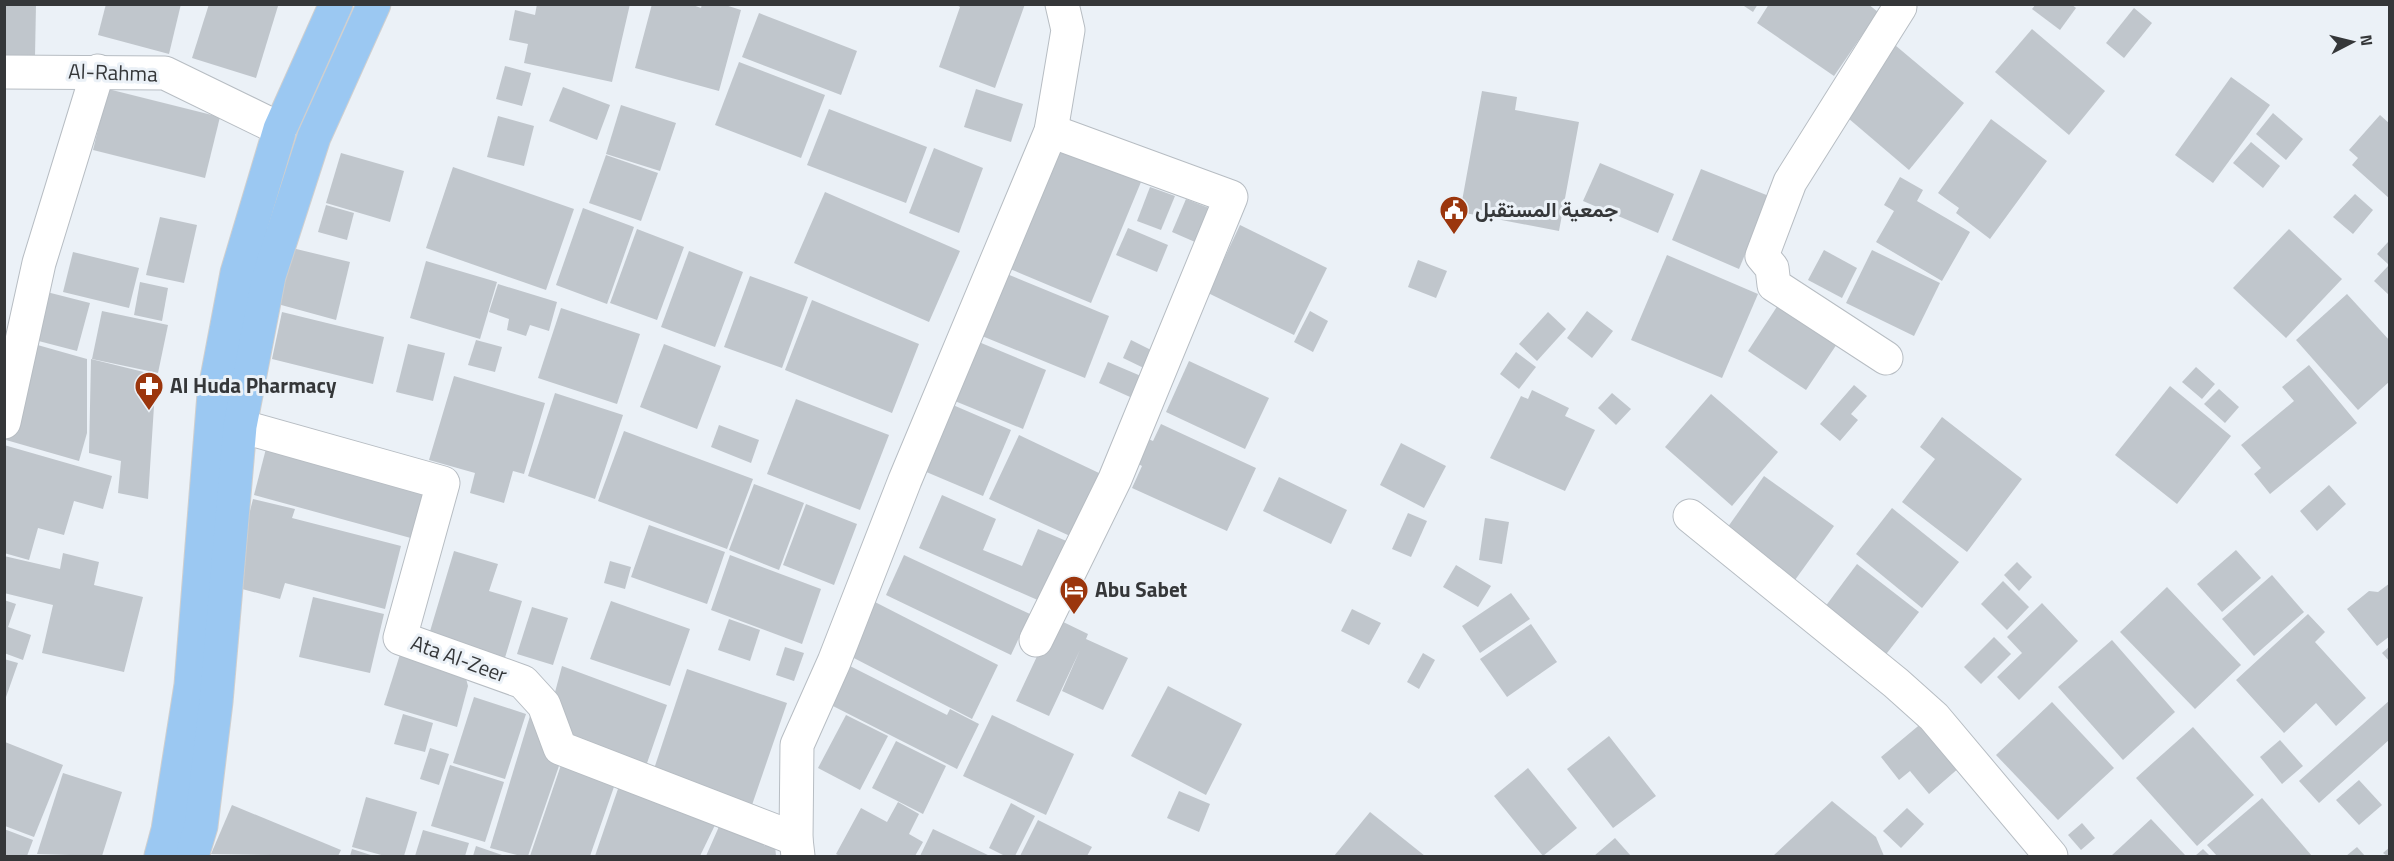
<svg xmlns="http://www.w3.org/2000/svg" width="2394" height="861" font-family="'Titillium Web',Vazirmatn,sans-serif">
<rect width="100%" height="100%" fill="#ebf1f7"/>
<!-- building -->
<g fill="#c0c6cc">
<polygon points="4,4 36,4 35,56 4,55"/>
<polygon points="106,4 181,4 169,54 98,35"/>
<polygon points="209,4 278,6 256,78 192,58"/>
<polygon points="537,4 630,4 612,82 524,63 528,44 509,40 515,10 535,15"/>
<polygon points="652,4 690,4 701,8 702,4 722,4 741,10 719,91 635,68"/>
<polygon points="955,4 1025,4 995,88 939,67 960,7"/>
<polygon points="1741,4 1758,4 1753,12"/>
<polygon points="1769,4 1868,4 1878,12 1834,76 1757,23"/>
<polygon points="2036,4 2071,4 2076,8 2060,30 2032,9"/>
<polygon points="2134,8 2152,23 2124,58 2106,43"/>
<polygon points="759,13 857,51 841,95 742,57"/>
<polygon points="2032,29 2105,91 2069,135 1995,72"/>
<polygon points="1883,35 1964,103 1909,170 1828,101"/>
<polygon points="739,62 825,95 801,158 715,125"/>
<polygon points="505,66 531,73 522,106 496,99"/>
<polygon points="2231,77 2270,105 2213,183 2175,155"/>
<polygon points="563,87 610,105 597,140 549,121"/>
<polygon points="108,89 220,117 205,178 93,150"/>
<polygon points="976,89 1023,104 1011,142 964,127"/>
<polygon points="1482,91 1517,97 1515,110 1579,122 1559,231 1460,212"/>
<polygon points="621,105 676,123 660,171 606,154"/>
<polygon points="829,109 927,147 906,203 807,165"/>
<polygon points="2273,113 2303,139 2286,160 2256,134"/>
<polygon points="2380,115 2390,124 2390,199 2352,165 2358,158 2349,150"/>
<polygon points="498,116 534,126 524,166 487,157"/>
<polygon points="1991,119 2047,161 1990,239 1956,213 1959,208 1938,193"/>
<polygon points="2251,142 2280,166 2263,188 2233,163"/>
<polygon points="1054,146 1141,182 1091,303 1003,266"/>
<polygon points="934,148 983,168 959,233 909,213"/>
<polygon points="341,153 404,171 390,222 326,203"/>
<polygon points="606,155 658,173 641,221 589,203"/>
<polygon points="1600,163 1674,194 1658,233 1583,201"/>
<polygon points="453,167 574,209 546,290 426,248"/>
<polygon points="1701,169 1769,196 1739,269 1672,240"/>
<polygon points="1900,177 1923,190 1917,201 1970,232 1942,281 1876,242 1894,211 1884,205"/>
<polygon points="1150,187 1175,196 1161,230 1137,221"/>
<polygon points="825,192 960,251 929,322 794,263"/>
<polygon points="2355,194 2373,210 2353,234 2333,217"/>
<polygon points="1186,199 1209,208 1195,242 1172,232"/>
<polygon points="326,205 354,213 347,240 318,232"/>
<polygon points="583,208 634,227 607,304 556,285"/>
<polygon points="160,217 197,225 184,283 146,275"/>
<polygon points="1240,225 1327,268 1294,335 1208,293"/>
<polygon points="1128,228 1168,245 1157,272 1116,255"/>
<polygon points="637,229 684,247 657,320 610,303"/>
<polygon points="2289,229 2342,279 2286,338 2233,288"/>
<polygon points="2388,242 2390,244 2390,296 2374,281 2389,265 2377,254"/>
<polygon points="288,247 350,262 336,320 274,303"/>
<polygon points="1824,250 1857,268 1842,298 1808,280"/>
<polygon points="1872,250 1940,283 1914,336 1846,303"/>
<polygon points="689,251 743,272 715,347 661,327"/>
<polygon points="73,252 139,268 129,308 63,292"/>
<polygon points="1667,255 1758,294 1722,378 1631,340"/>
<polygon points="1418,260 1447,271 1436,298 1408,287"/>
<polygon points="426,261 497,282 480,339 410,318"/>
<polygon points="1007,274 1109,316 1085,378 982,336"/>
<polygon points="750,276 808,297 782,368 724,347"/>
<polygon points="140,282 168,288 162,321 134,315"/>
<polygon points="498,284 557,302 549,331 530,325 526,336 507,330 509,319 489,312"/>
<polygon points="39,290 90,303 77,351 27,338"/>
<polygon points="2347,294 2390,341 2390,381 2358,410 2296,340"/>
<polygon points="1782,299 1841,338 1806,390 1748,351"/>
<polygon points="812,300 919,344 892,413 785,370"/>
<polygon points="561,308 640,334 617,404 538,378"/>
<polygon points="102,311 168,325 158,373 92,359"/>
<polygon points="1310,311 1328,321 1313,352 1294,342"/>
<polygon points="1587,311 1613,331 1592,358 1567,338"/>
<polygon points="282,312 384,337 373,384 272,359"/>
<polygon points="1548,312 1566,329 1537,361 1519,344"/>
<polygon points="476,340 502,347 495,372 468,365"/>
<polygon points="974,340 1046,370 1023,429 950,399"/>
<polygon points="1131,340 1161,355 1152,372 1123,358"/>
<polygon points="34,344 87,359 87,433 79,461 6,440"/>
<polygon points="408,344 445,353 433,401 396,392"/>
<polygon points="664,344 721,366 697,429 640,407"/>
<polygon points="1516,352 1536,367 1519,389 1500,374"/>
<polygon points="91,359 156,375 148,499 118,493 121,461 89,453"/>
<polygon points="1189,361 1269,398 1245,449 1166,412"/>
<polygon points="1108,362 1148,379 1139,401 1099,383"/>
<polygon points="2309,365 2357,423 2270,494 2254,474 2261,468 2241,445 2294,401 2282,387"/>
<polygon points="2196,367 2215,384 2202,399 2182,382"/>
<polygon points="454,376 545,403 524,474 513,471 504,503 470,493 475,473 429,460"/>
<polygon points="1854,385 1867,396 1851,414 1858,420 1840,441 1820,424"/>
<polygon points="2170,386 2231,436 2177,504 2115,455"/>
<polygon points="2219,389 2239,407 2225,423 2204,404"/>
<polygon points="1532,390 1569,408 1565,416 1595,430 1565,491 1490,458 1521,396 1528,399"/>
<polygon points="555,393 623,415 595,499 528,476"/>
<polygon points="1612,393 1631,409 1616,425 1598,408"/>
<polygon points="1711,394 1778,452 1732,506 1665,447"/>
<polygon points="796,399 889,435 860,510 767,474"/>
<polygon points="953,405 1011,430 983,496 924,471"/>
<polygon points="1942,417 2022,479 1967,552 1902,502 1935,459 1920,447"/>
<polygon points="1161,424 1256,468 1227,531 1132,488 1142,466 1135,462 1146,438 1153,441"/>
<polygon points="719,425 759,440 751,463 711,447"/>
<polygon points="624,431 753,479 727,549 598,501"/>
<polygon points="1019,435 1099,473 1070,536 989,499"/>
<polygon points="268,441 432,486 418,540 254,495"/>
<polygon points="1401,443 1446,466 1424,508 1380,485"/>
<polygon points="4,445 112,476 103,509 74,501 64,535 38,528 29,560 4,553"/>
<polygon points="1764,476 1834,526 1795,580 1725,531"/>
<polygon points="1279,477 1347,510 1331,544 1263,511"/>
<polygon points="754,484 804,503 779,570 729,550"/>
<polygon points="2329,485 2346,504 2317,531 2300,511"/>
<polygon points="942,495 996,519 983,550 1022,566 1038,529 1076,545 1049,605 919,548"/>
<polygon points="253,499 295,509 292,518 401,546 385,609 285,583 280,599 231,586"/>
<polygon points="806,504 857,524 834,585 783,565"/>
<polygon points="1892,508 1959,562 1922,608 1856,554"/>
<polygon points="1408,513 1427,521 1411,557 1392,549"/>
<polygon points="1485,518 1509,522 1502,564 1479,560"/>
<polygon points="649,525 725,552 707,604 631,577"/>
<polygon points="2236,550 2261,578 2222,612 2197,584"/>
<polygon points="454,551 498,564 489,591 522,601 504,661 428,638"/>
<polygon points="63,553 99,562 94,585 143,597 124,672 42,653 53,605 4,593 4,556 60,569"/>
<polygon points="730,555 821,589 802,644 711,610"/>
<polygon points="904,555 1030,614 1011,655 886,595"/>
<polygon points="610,561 631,567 625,589 604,583"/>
<polygon points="2017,562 2032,577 2019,591 2004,575"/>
<polygon points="1857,564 1919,612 1880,662 1819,615"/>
<polygon points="1456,565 1491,586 1478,607 1443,587"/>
<polygon points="2272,575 2304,612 2254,656 2222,619"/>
<polygon points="2003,581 2029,607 2007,630 1981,604"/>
<polygon points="2390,583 2390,636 2377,646 2347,609 2369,591 2378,592"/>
<polygon points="2167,587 2241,665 2195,709 2120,632"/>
<polygon points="1511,593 1530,619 1480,653 1462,626"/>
<polygon points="313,597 384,614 370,673 299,657"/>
<polygon points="4,600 16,604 8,627 31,635 23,660 4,653"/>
<polygon points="611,601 690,629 670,686 590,659"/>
<polygon points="875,602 998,665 972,719 848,655"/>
<polygon points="2042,603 2078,641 2019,700 1997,677 2022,653 2007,637"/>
<polygon points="532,607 568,618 553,665 517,654"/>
<polygon points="1352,609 1381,623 1369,645 1341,631"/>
<polygon points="2308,614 2325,632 2315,642 2366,698 2336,726 2316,703 2284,733 2236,680"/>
<polygon points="1055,618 1088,634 1086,639 1128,658 1103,710 1062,691 1080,650 1049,716 1016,701"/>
<polygon points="729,619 760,630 750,661 718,650"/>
<polygon points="1531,624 1557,662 1507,697 1480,659"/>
<polygon points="1994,637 2011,654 1981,684 1964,667"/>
<polygon points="2112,640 2175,712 2123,760 2058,687"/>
<polygon points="403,645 464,671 468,686 457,727 384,705"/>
<polygon points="2390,646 2390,662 2382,653"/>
<polygon points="785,647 804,653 794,681 776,675"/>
<polygon points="1423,653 1435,660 1419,689 1407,682"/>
<polygon points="4,659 18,663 5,700 4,700"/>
<polygon points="848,665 947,715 950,709 979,724 957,769 829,704"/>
<polygon points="562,666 667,705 646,766 557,732 554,696"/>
<polygon points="687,669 787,703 752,805 653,772"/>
<polygon points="1168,686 1242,724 1206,795 1131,756"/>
<polygon points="474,697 526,714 505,779 453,763"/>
<polygon points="2390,700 2390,739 2319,803 2299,781"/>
<polygon points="2052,702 2114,768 2058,820 1996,755"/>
<polygon points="403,714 433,723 425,752 394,744"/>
<polygon points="846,715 888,736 860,790 818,768"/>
<polygon points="992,715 1074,754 1046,815 963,776"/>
<polygon points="530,716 539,718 561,760 528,856 521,856 490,848"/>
<polygon points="1923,722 1960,767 1929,794 1910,771 1899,780 1881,757"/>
<polygon points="2193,727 2254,795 2197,846 2136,778"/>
<polygon points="1609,736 1656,796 1613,828 1567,769"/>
<polygon points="2280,740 2303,766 2282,784 2260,757"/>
<polygon points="896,741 946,766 923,814 872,788"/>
<polygon points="5,742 63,765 34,837 5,826"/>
<polygon points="430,748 449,754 439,785 420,779"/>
<polygon points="562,762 616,781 590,856 530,856"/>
<polygon points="450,765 504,782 485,842 431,826"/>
<polygon points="1528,768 1577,828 1543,856 1494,796"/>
<polygon points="63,773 122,792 102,856 37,854"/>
<polygon points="2359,780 2382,805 2359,825 2336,800"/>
<polygon points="620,783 716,823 700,856 595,856"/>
<polygon points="1179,791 1210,804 1199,832 1167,818"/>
<polygon points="366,797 417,812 404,856 385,856 352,847"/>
<polygon points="2262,798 2312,856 2217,856 2207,845"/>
<polygon points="1832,801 1876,837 1884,856 1773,856"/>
<polygon points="898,802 919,814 909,834 923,842 915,856 840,856 836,854 861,808 887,822"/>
<polygon points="1011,803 1035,816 1015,856 1005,856 989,848"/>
<polygon points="232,805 341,850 338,856 211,854"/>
<polygon points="1907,808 1924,824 1901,848 1883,831"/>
<polygon points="1370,812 1425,856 1334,856"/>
<polygon points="2151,819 2185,855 2183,856 2111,856"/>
<polygon points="1038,820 1092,847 1087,856 1020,856"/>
<polygon points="721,822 763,839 764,846 775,845 776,856 706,856"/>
<polygon points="2082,823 2095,838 2081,850 2068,835"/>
<polygon points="4,829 33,840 27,856 4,856"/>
<polygon points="933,829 990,856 920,856"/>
<polygon points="423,830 469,843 465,856 415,856"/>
<polygon points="1615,838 1631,856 1594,856"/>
<polygon points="476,846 505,856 473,856"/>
<polygon points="2357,847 2365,856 2346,856"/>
<polygon points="2390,847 2390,856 2387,856 2383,853"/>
<polygon points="352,849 374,856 350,856"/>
<polygon points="2203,849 2210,856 2195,856"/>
</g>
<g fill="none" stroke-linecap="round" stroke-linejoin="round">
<!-- minor casing -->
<g stroke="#b7bdc3" stroke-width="35">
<g id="minor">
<polyline points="4,72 165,73 280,129"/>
<polyline points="1886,358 1774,285 1772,268 1762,256 1790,182 1900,7 1898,4"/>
<polyline points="4,422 39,263 98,71"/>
<polyline points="240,426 443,483 400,638 523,682 544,705 560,748 796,839"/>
<polyline points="1690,516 1896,683 1934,717 2051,856"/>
<polyline points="1036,640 1115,479 1231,197 1051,131"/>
<polyline points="798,856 796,839 797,745 834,662 905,480 1051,131 1068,30 1062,4"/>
</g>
</g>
<!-- major casing -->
<g stroke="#cfcfcf" stroke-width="35">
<g id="major">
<polyline points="161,856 168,830 191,685 214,394 237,273 280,129 336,4"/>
<polyline points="192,856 201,826 216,702 240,426 269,276 314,137 374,4"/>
</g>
</g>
<!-- minor -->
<use href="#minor" stroke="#fff" stroke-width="33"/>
<!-- major -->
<use href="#major" stroke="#9bc8f2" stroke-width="33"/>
</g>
<!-- icons -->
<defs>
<g id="civic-pin" transform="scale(1.5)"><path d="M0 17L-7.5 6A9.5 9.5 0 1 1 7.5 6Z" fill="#9b360d" stroke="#ebf1f7"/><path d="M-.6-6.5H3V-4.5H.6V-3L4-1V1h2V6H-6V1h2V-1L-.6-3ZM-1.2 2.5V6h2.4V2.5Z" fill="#fff"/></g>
<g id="pharmacy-pin" transform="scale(1.5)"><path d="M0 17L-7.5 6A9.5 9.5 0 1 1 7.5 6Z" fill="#9b360d" stroke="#ebf1f7"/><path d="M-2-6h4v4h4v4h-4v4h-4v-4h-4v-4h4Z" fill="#fff"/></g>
<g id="hotel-pin" transform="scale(1.5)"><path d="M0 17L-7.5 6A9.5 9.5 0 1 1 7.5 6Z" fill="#9b360d" stroke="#ebf1f7"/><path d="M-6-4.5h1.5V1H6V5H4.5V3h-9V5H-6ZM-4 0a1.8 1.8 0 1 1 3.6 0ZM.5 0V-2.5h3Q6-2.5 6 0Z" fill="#fff"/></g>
</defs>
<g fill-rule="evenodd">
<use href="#civic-pin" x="1454" y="210"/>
<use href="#pharmacy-pin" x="149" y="386"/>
<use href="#hotel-pin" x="1074" y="590"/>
</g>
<g text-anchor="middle" stroke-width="6" stroke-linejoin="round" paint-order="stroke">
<!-- street labels -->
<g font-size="21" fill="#353739" stroke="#ebf1f7">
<text transform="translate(113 73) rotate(2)" y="7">Al-Rahma</text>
<text transform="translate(459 659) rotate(20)" y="7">Ata Al-Zeer</text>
</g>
<!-- poi labels -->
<g font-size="21" font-weight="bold" fill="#353739" stroke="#ebf1f7" text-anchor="start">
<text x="1475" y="217">جمعية المستقبل</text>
<text x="170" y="393">Al Huda Pharmacy</text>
<text x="1095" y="597">Abu Sabet</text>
</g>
</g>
<!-- border -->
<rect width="2394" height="861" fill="none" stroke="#353739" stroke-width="12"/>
<!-- north arrow -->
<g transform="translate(2352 42) rotate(83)" stroke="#ebf1f7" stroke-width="4.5" paint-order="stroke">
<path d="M0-4.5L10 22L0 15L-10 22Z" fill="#353739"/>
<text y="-9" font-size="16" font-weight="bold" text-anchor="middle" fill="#353739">N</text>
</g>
</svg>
